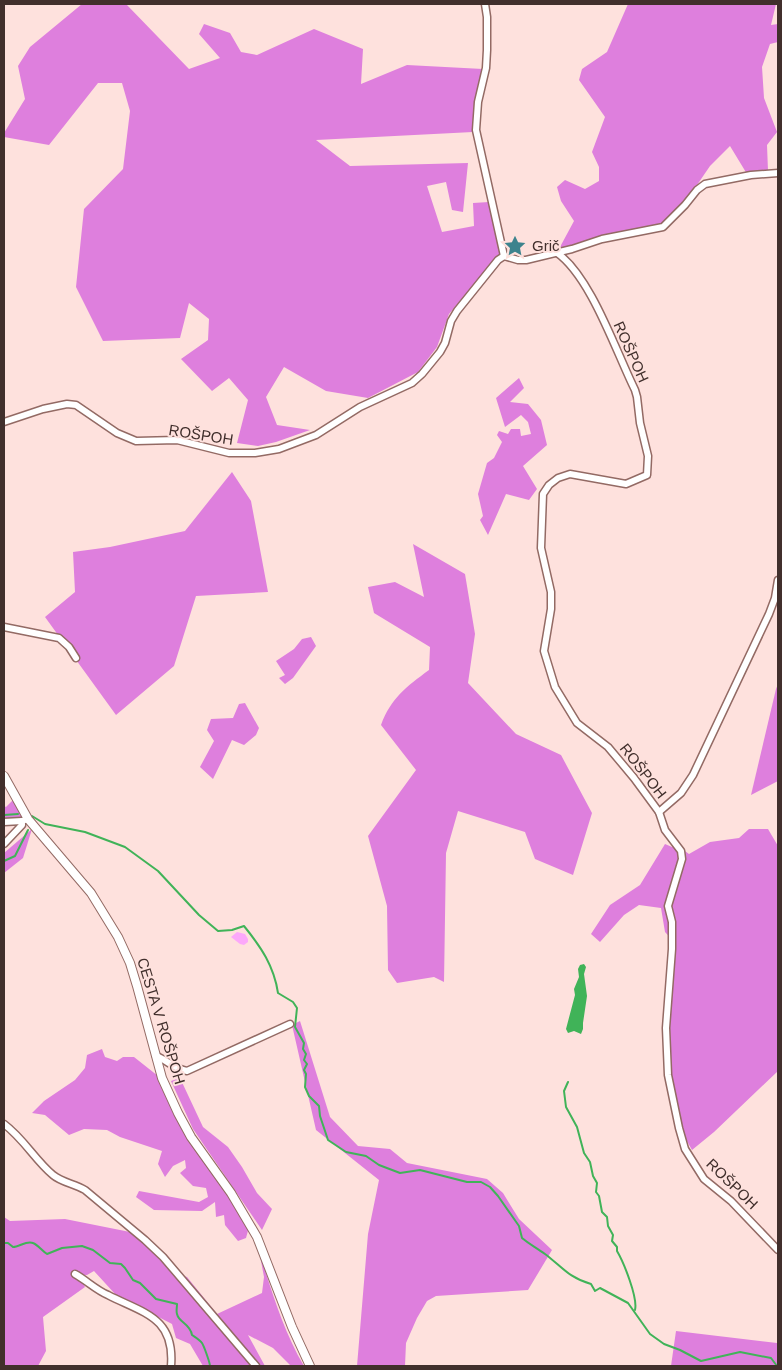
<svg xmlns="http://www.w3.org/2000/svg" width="782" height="1370" font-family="Helvetica,sans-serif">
<rect width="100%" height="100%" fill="#fee1dd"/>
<!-- green -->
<polygon fill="#fca8fa" points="237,932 245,934 248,939 248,942 244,945 240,944 231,937"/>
<!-- forest -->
<g fill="#de7fdd">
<polygon points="82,4 126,4 189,69 220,58 199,34 204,24 230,33 241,52 257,55 314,29 363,49 361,84 407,65 483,69 476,101 473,132 316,140 350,166 468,163 463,212 452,210 446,182 427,186 442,232 474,226 473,203 489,202 500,254 449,314 437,347 418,372 368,398 326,391 284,367 266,397 277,425 310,430 276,442 258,446 237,443 248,400 229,378 212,391 181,359 208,340 209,319 189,303 180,338 103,341 76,287 84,209 123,169 130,111 122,83 98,83 49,145 4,137 4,133 25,99 18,66 30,47"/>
<polygon points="628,4 776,4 771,25 778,24 778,42 770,44 762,67 764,98 777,132 767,145 768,171 747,174 730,146 710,166 684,204 668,220 655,228 570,248 560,247 574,221 561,201 557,187 565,180 585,189 599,181 599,167 592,152 605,117 579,80 582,69 607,52"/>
<polygon points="519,378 524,388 510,402 528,404 541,420 547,445 523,466 537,489 529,500 506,494 488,535 480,520 483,516 478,494 487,463 494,458 502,442 497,435 499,431 508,434 511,429 520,429 521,436 531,434 528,422 521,415 505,427 496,398"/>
<polygon points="232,472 251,501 268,592 196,596 174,666 116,715 45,617 75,592 73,552 110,547 185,531"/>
<path d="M413,544L465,574L475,634L468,683L516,734L561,755L592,813L573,875L535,859L525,832L458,811L446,853L444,982L434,977L397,983L388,970L387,906L368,836L416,770L381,725C391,698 406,687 429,670L430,647L374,613L368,587L395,582L424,597Z"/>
<polygon points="311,637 316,646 293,678 285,684 279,678 285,675 276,661 294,649 302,639"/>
<polygon points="778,684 778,781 751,795 776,689"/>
<polygon points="245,703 259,728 256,735 244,745 232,740 213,779 200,767 214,741 207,730 211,719 233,718 239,704"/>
<polygon points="14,799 24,817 4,819 4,806 6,807"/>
<polygon points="32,829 23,858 4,873 4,853"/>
<polygon points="749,829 768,829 778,846 778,1071 714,1132 692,1150 683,1134 670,1074 670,987 676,944 665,932 661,908 639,905 624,915 600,942 591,934 610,905 640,885 665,844 672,847 678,846 689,854 710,842 739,838"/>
<polygon points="300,1021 330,1117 358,1146 390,1149 407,1163 487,1179 503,1193 519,1219 552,1250 528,1290 436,1296 427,1301 417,1318 406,1343 405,1366 357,1366 368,1234 379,1180 316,1130 292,1025"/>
<polygon points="102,1049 105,1057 117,1061 123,1057 134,1057 158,1076 215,1174 249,1227 246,1238 238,1241 225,1225 224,1215 216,1217 215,1202 202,1211 154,1210 136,1197 139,1191 199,1202 208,1197 206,1188 193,1186 180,1173 186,1168 185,1160 173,1166 165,1177 158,1164 162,1151 120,1137 107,1130 84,1129 69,1135 45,1115 32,1113 44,1101 75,1080 85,1068 87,1055"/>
<polygon points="180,1078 203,1127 228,1147 242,1167 257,1193 272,1209 262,1230 193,1129 171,1081"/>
<path d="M4,1217L10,1221L65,1219L135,1233L171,1272L187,1277L217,1314L262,1293L264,1277L259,1250C271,1290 283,1330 304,1366H291L273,1348L248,1335L265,1366H203L190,1344L176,1338L172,1324L116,1295L94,1271L87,1275H78L85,1287L43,1317L46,1351L38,1366H4Z"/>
<polygon points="676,1331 777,1343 778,1347 778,1366 671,1366"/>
</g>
<!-- water -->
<polygon fill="#40b358" points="584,964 586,967 584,974 587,996 583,1023 583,1029 581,1034 574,1031 568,1033 566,1029 575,995 574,989 579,977 578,969 580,965"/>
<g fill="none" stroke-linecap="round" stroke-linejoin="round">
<!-- stream -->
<g stroke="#40b358" stroke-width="2">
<polyline points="4,815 18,814"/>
<path d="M32,816L45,824L85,832L125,847L158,871L199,915L218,931L232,930L244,926C261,947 274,966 278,993L293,1002L297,1008L295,1027L304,1043L303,1049L306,1054L304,1060L307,1064L304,1070L306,1074L305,1087L309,1096L319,1106L320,1116L328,1140L346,1152L366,1156L379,1165L400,1173L420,1170L467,1182H481L490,1187L498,1196L519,1226L522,1238C529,1244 537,1248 545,1254C561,1266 569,1278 591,1284L595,1291L600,1288L628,1303L650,1334L664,1344L680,1350L701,1361L740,1352L771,1358L777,1366"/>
<polyline points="4,861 15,856 28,830"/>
<path d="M568,1082L564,1091L566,1107L577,1127L584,1153L590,1162L593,1176L597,1183L596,1192L599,1196L602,1212L607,1217L608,1226L613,1235L612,1241L617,1247V1251C624,1263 638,1298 635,1310"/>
<path d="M4,1243H8L13,1247C19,1247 27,1240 33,1243C38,1245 42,1251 47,1254L62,1248L82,1246L93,1250L110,1263L121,1264L125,1268L133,1280L140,1283L156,1299L177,1304C177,1308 176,1311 177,1314C179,1323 190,1323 192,1335C195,1337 200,1340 202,1343C204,1346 210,1363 210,1366"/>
</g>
<!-- minor casing -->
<g stroke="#936a64" stroke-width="9">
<g id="minor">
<polyline points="485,4 487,17 487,50 486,68 478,102 476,130 504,256"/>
<path d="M556,252C591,276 616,352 635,390L637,397L640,423L648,456L647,475L626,484L570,474L558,478L549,485L543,494L541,548L551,592V609L544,651L555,687L577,723L608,747L634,778L659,812L665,830L681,851L682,859L668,906L672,922V949L666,1028L668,1075L679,1128L685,1149L704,1179L731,1201L778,1250"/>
<polyline points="504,256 518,260 526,260 572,249 602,239 663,227 685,205 697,190 705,184 751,175 778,173"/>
<polyline points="4,422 43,409 67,404 76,405 117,433 136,441 177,440 229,453 255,453 279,449 316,435 360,407 412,383 422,374 440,352 445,343 451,321 457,311 498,260 504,256"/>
<polyline points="4,627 59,638 69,647 76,658"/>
<polyline points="659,812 681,793 693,775 769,614 775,598 778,580"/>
<polyline points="4,822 22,821"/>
<polyline points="4,844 22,825 22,821 28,819"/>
<path d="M156,1056C167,1060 174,1069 187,1071L290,1024"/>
<path d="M4,1124C24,1139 35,1160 53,1175C61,1182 75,1184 85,1190L145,1240L163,1257L256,1366"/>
<path d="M75,1274C86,1280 96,1290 108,1295C143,1313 175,1317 171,1366"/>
</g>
</g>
<!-- tertiary casing -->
<g stroke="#936a64" stroke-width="10">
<polyline id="tertiary" points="4,776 28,819 91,893 118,937 130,963 137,986 162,1078 178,1113 191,1137 231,1193 257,1237 292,1327 310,1366"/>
</g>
<!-- minor -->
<use href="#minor" stroke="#fff" stroke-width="6"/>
<!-- tertiary -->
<use href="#tertiary" stroke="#fff" stroke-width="8"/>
</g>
<!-- icons -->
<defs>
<g id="sight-bare" transform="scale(1.725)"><path d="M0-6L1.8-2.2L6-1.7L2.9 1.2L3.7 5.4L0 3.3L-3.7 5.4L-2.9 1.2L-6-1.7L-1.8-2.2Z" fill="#3d838d" stroke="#fee1dd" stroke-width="2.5" paint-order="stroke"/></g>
</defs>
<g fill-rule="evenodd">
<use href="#sight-bare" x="515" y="246"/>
</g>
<g text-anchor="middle" stroke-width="4" stroke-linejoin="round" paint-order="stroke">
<!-- poi labels -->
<g font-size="15" fill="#412f2c" stroke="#fee1dd" text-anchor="start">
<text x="532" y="251">Grič</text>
</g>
<!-- street labels -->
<g font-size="15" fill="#412f2c" stroke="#fee1dd">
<text transform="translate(631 352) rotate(66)" y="5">ROŠPOH</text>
<text transform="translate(201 435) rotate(9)" y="5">ROŠPOH</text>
<text transform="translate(643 771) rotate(52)" y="5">ROŠPOH</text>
<text transform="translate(161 1021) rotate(73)" y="5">CESTA V ROŠPOH</text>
<text transform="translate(732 1184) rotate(44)" y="5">ROŠPOH</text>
</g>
</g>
<!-- border -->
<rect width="782" height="1370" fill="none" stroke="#412f2c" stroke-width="10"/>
</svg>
